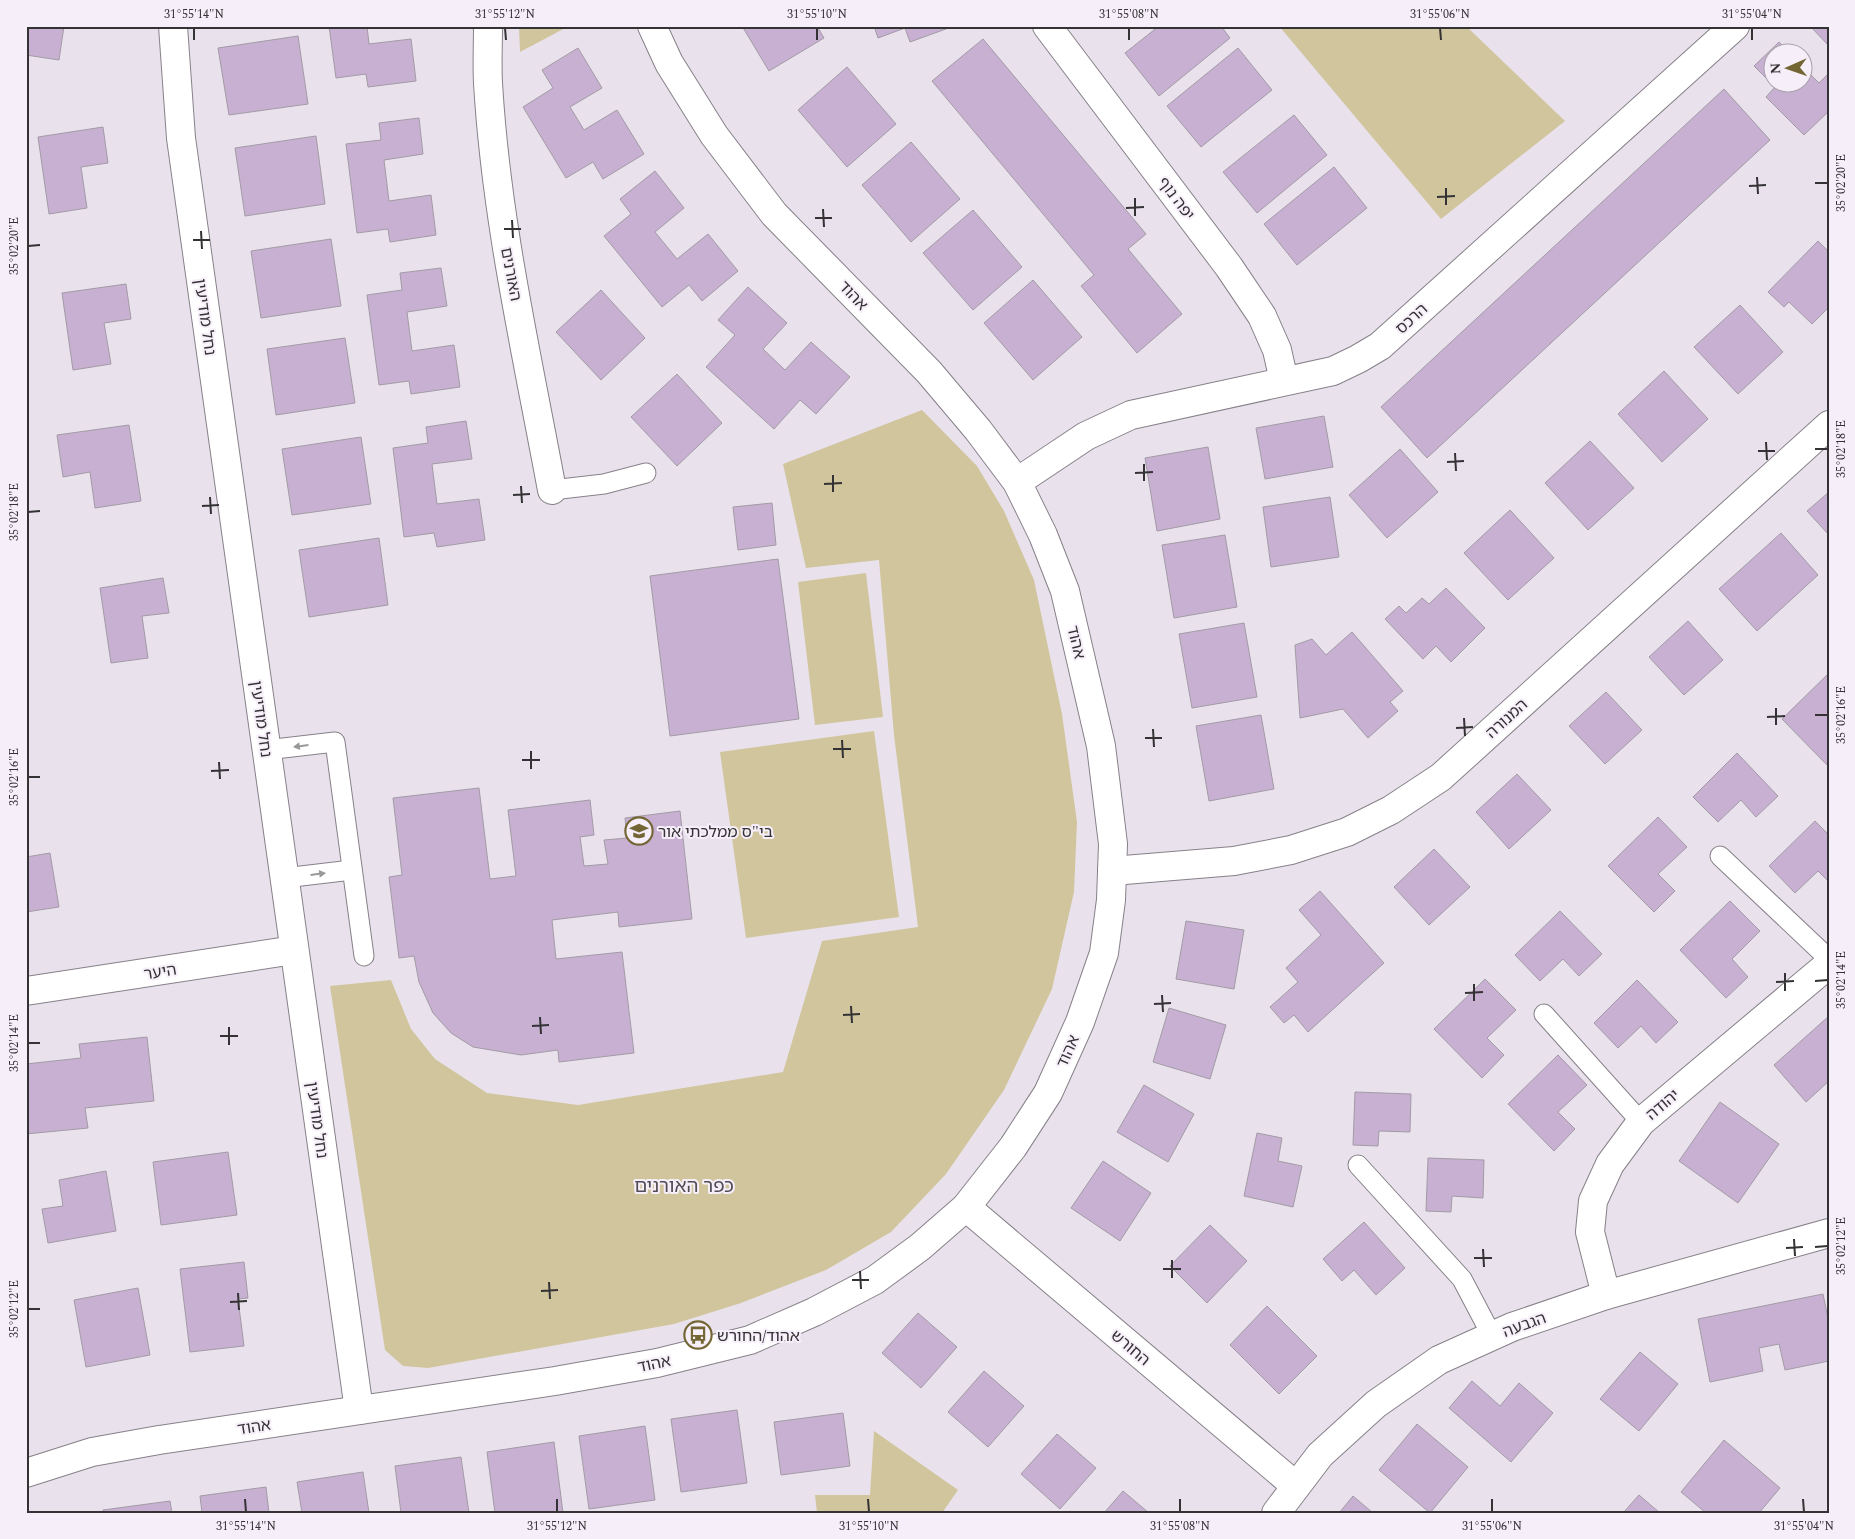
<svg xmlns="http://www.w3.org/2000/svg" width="1855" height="1539" font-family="Spectral,'Noto Sans Hebrew',serif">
<rect width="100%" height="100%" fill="#e9e2ec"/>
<!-- green -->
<g fill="#d1c59d">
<polygon points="519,26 569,26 520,52"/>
<polygon points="1279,26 1466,26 1565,121 1441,219"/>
<polygon points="922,410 977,466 1004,511 1034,580 1062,714 1077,822 1074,892 1052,989 1004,1090 946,1174 891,1232 826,1270 741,1303 674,1324 428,1368 403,1366 385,1350 330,986 391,980 411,1029 435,1059 487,1093 578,1105 783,1072 822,941 918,927 894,735 879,560 806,568 783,464"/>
<polygon points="866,573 883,717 815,725 798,582"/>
<polygon points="874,731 899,917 746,938 720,752"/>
<polygon points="874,1431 958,1490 942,1513 817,1513 815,1495 870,1495"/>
</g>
<!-- building -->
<g fill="#c8b0d2" stroke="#a29ba5">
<polygon points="26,26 64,26 59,60 26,55"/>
<polygon points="329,26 367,26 369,44 411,39 416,81 368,87 366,74 336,78"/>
<polygon points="742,26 817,26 824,38 769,71"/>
<polygon points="874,26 954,26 910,42 905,28 878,38"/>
<polygon points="1159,26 1221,26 1230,38 1159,96 1125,53"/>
<polygon points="1810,26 1829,26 1829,46"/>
<polygon points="298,36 308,104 229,115 218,48"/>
<polygon points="983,39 1146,234 1128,249 1182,314 1137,353 1081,286 1094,275 932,81"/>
<polygon points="1779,42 1789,52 1772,52 1772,82 1802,82 1802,66 1819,83 1829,73 1829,111 1804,135 1766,97 1775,87 1754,66"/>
<polygon points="578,48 602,88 570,107 584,130 617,110 644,154 603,179 593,162 566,178 523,107 553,88 542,70"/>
<polygon points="1238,48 1272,90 1201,147 1167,106"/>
<polygon points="847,67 896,124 847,167 798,110"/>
<polygon points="1724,89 1770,140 1427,458 1381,407"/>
<polygon points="1294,115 1327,155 1257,213 1223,172"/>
<polygon points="419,118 423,154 384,160 389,201 431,195 436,235 390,242 388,229 357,233 346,144 381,140 379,123"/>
<polygon points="103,127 108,163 81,167 87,208 49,214 38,137"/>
<polygon points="316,136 325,204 245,216 235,148"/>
<polygon points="911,142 960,199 911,242 862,185"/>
<polygon points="1334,167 1367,208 1297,265 1264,224"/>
<polygon points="655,171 684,208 655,232 677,259 708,234 738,271 702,301 689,285 662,307 604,236 631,214 620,199"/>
<polygon points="973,210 1022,267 973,310 923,253"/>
<polygon points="331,239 341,306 261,318 251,251"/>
<polygon points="1818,241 1829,252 1829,307 1812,324 1789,302 1784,307 1768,292"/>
<polygon points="441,268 447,306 407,312 412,351 454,345 460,387 411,394 409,381 379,385 367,295 402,290 400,273"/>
<polygon points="1033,280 1082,337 1033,380 984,323"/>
<polygon points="126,284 131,319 104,323 111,364 73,370 62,293"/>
<polygon points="748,287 787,323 763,349 785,370 811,342 850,377 816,414 800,400 774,429 706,367 735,335 718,320"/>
<polygon points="601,290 645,338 601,380 556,332"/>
<polygon points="1740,305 1783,352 1738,394 1694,347"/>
<polygon points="345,338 355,403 276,415 267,349"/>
<polygon points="1664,371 1708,419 1662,462 1618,414"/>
<polygon points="677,374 722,423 677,466 631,417"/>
<polygon points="1324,416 1333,467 1265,479 1256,428"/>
<polygon points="466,421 472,459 432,464 437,504 479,499 485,540 437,547 434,533 404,537 393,448 428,443 426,427"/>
<polygon points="129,425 141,501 95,508 90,472 63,477 57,435"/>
<polygon points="361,437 371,504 292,515 282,449"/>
<polygon points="1590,441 1634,488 1588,530 1545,483"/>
<polygon points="1208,447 1220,519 1157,531 1145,458"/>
<polygon points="1400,449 1438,492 1387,538 1349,495"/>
<polygon points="1829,492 1829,535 1807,511"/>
<polygon points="1330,497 1339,557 1271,567 1263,507"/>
<polygon points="772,503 776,545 738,550 733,507"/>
<polygon points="1510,510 1554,558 1508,600 1464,553"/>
<polygon points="1781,533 1818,575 1757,631 1719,589"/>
<polygon points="1225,535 1237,607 1174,618 1162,545"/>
<polygon points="379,538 388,605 309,617 299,550"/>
<polygon points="778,559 799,719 670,736 650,576"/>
<polygon points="163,578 169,613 142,616 148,658 111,663 100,588"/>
<polygon points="1446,588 1485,628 1451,662 1436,646 1423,659 1385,619 1399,606 1406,613 1422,598 1429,604"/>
<polygon points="1688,621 1723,660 1684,695 1649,657"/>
<polygon points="1244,623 1257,697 1192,708 1179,634"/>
<polygon points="1352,632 1403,691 1390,702 1398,711 1368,738 1343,709 1300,718 1295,645 1312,639 1326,655"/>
<polygon points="1829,673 1829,765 1828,766 1782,719"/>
<polygon points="1606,692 1642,730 1605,764 1569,726"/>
<polygon points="1261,715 1274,789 1209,801 1196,726"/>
<polygon points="1737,753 1778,796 1756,817 1741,800 1718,822 1693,797"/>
<polygon points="1517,774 1551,810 1509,849 1476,812"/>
<polygon points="479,788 490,879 516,876 508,810 590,800 594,835 580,837 584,866 608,864 604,840 627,838 625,818 680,811 692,919 619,927 618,912 552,920 556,959 622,952 634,1053 559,1062 558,1050 521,1055 473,1047 451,1033 433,1013 419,982 414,956 399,958 389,877 402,875 393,798"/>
<polygon points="1658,817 1687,847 1658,874 1675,891 1654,912 1608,866"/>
<polygon points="1815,821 1829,835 1829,882 1818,871 1795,893 1769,866"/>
<polygon points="1434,849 1470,887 1429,925 1394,887"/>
<polygon points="50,853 59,907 26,912 26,857"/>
<polygon points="1320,891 1384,963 1308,1032 1294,1015 1284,1023 1270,1007 1298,982 1286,968 1321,935 1299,910"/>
<polygon points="1730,901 1760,931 1732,959 1748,977 1726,998 1680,950"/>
<polygon points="1560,911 1602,954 1579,976 1563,959 1540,981 1515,955"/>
<polygon points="1186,921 1244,930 1234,989 1176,979"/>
<polygon points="1485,979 1516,1010 1487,1038 1504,1055 1482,1078 1434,1029"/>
<polygon points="1637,980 1678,1022 1656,1043 1641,1026 1618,1048 1594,1023"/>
<polygon points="1169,1008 1226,1025 1210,1079 1153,1062"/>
<polygon points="1829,1016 1829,1081 1806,1102 1774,1065"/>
<polygon points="147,1037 154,1101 85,1108 88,1128 26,1134 26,1064 81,1058 79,1044"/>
<polygon points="1558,1055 1587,1085 1558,1112 1575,1129 1554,1151 1508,1104"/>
<polygon points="1144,1085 1194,1114 1168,1162 1117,1132"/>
<polygon points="1355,1092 1411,1094 1410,1132 1379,1131 1378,1146 1353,1145"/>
<polygon points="1720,1102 1779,1144 1738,1203 1679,1161"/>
<polygon points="1257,1133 1282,1138 1278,1161 1302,1166 1293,1207 1244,1196"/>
<polygon points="228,1152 237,1215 161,1225 153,1162"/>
<polygon points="1428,1158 1484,1160 1483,1198 1452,1196 1451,1212 1426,1211"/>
<polygon points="1103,1161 1151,1193 1120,1241 1071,1208"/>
<polygon points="106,1171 116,1231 48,1243 42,1209 63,1206 59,1180"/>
<polygon points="1364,1222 1405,1268 1376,1295 1354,1270 1342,1281 1323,1259"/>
<polygon points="1210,1225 1247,1261 1207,1303 1170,1266"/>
<polygon points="244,1262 248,1298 238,1299 244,1346 190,1352 180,1269"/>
<polygon points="138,1288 150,1355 86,1367 74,1300"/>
<polygon points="1823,1294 1829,1323 1829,1361 1785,1370 1779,1344 1759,1348 1763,1371 1710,1382 1698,1319"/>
<polygon points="1267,1306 1317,1356 1279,1394 1230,1345"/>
<polygon points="918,1313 957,1347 921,1388 882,1353"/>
<polygon points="1640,1352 1678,1384 1639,1431 1600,1399"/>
<polygon points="984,1371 1024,1406 988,1447 948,1412"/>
<polygon points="1472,1381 1500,1406 1519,1383 1553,1413 1511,1462 1449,1408"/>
<polygon points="737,1410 747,1483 681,1492 671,1419"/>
<polygon points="843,1413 850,1466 781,1475 774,1422"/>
<polygon points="1417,1424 1468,1467 1430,1513 1379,1470"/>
<polygon points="645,1426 655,1500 589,1509 579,1436"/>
<polygon points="1057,1434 1096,1468 1060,1509 1021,1474"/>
<polygon points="1724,1440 1780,1488 1759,1513 1706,1513 1681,1492"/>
<polygon points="554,1442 563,1513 495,1513 487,1452"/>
<polygon points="461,1457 469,1513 401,1513 395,1466"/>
<polygon points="363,1472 369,1513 302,1513 297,1482"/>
<polygon points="266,1487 269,1513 202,1513 200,1496"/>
<polygon points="1123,1491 1149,1513 1104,1513"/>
<polygon points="1639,1495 1660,1513 1623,1513"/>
<polygon points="1353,1496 1373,1513 1339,1513"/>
<polygon points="170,1501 172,1513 103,1513 103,1510"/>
</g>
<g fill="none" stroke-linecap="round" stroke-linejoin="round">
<!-- lane casing -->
<g stroke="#878089" stroke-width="21">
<g id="lane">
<polyline points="552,490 604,484 646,473"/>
<polyline points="266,750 335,742 364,956"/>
<polyline points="1720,856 1829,959"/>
<polyline points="284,878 352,870"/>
<polyline points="1544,1014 1641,1122"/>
<polyline points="1358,1165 1462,1279 1492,1336"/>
</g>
</g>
<!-- street casing -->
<g stroke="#878089" stroke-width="30">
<g id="street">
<path d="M488,26C488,45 487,64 488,83C496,220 527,355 552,490"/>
<polyline points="1047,26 1229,267 1262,316 1277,350 1284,381"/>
<polyline points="1017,482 1086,436 1131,415 1333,371 1358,359 1380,346 1735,26"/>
<polyline points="1112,871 1234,861 1291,850 1347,832 1391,810 1441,777 1829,425"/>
<polyline points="26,991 294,950"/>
<polyline points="966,1207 1296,1486"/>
<polyline points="1606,1295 1590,1232 1593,1201 1610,1164 1641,1122 1829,964"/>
<polyline points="1276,1513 1320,1455 1376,1404 1439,1360 1512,1327 1606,1295 1829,1233"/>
</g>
</g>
<!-- secondary casing -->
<g stroke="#878089" stroke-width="30">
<g id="secondary">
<polyline points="173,26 181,138 359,1410"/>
<polyline points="26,1473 92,1452 159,1440 555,1381 657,1363 750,1340 814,1312 875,1280 920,1247 966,1207 1013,1147 1048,1093 1080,1022 1104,953 1111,900 1113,844 1101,746 1065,591 1043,535 1017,482 978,430 929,372 774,214 714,135 669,63 652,26"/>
</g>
</g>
<!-- lane -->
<use href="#lane" stroke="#fff" stroke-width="19"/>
<!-- street -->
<use href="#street" stroke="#fff" stroke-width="28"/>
<!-- secondary -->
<use href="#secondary" stroke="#fff" stroke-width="28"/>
</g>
<!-- one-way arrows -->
<defs><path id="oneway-solid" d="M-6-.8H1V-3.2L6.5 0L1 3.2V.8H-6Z" transform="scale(1.25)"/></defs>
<g fill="#9a989a">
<use href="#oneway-solid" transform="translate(301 746) rotate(173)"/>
<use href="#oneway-solid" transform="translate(318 874) rotate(-7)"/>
</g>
<!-- ticks -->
<path fill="none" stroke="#343235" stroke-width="2" d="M194,28V40M505,28L506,40M817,28V40M1129,28V40M1440,28L1441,40M1752,28V40M1757,177L1758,194M1815,183H1828M1749,186L1766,185M1446,188V205M1437,197L1455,196M1135,198V216M1126,208L1144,207M823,209L824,227M815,218H832M512,220L513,238M504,229H521M201,231L202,249M193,240H210M28,246L40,245M1766,442L1767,460M1815,449H1828M1758,451H1775M1455,453L1456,471M1447,462L1464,461M1144,464V481M1135,473L1153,472M833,475V492M824,484L842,483M521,486L522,503M513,495L530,494M210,497L211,514M202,506L219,505M28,512L40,511M1776,708V725M1815,715H1828M1767,717L1785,716M1464,718L1465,736M1456,728L1473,727M1153,729L1154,747M1145,738H1162M842,740L843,758M833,749H851M531,751V769M522,760H540M219,762L220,779M211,771L229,770M28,777H40M1785,973V991M1815,981L1828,980M1776,982L1794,981M1474,984V1001M1465,993L1483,992M1162,995L1163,1012M1154,1004L1171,1003M851,1006L852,1023M843,1015L860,1014M540,1017L541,1034M532,1026L549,1025M229,1027V1045M220,1036H238M28,1043H40M1794,1239L1795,1256M1815,1247L1828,1246M1786,1248L1803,1247M1483,1249L1484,1267M1474,1258H1492M1172,1260V1278M1163,1269H1181M860,1271L861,1289M852,1280H869M549,1282L550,1299M541,1291L558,1290M238,1293L239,1310M230,1302L247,1301M28,1309H40M245,1499L246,1512M557,1499V1512M868,1499L869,1512M1180,1499V1512M1492,1499V1512M1803,1499L1804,1512"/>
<!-- icons -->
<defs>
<g id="school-ring" transform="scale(1.4375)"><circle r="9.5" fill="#f6eff9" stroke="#746634" stroke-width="1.5"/><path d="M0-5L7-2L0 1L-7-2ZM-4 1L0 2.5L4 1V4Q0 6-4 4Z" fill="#746634"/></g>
<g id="bus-ring" transform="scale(1.4375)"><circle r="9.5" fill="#f6eff9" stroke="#746634" stroke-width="1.5"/><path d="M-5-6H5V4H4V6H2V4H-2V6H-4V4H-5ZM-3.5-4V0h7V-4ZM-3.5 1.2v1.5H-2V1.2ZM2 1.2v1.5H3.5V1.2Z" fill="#746634"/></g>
</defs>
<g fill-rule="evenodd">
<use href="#school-ring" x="639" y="831"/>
<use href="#bus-ring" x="698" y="1335"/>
</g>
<g text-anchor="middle" stroke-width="4" stroke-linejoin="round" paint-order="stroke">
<!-- street labels -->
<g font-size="16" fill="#343235" stroke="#f6eff9">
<text transform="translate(1177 198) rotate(53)" y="6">יפה נוף</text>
<text transform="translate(512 274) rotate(79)" y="6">האורנים</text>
<text transform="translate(854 295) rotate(46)" y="6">אהוד</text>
<text transform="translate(206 317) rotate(82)" y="6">נחל מודיעין</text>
<text transform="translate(1411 318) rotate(-42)" y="6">הרכס</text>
<text transform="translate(1077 642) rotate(77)" y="6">אהוד</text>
<text transform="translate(1506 718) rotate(-42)" y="6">המנורה</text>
<text transform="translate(262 719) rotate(82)" y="6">נחל מודיעין</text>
<text transform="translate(160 971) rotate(-9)" y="6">היער</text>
<text transform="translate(1067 1051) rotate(-66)" y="6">אהוד</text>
<text transform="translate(1662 1104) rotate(-40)" y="6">יהודה</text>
<text transform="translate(318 1120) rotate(82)" y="6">נחל מודיעין</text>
<text transform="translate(1524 1324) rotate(-20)" y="6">הגבעה</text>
<text transform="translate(1131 1347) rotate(40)" y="6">החורש</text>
<text transform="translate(654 1363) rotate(-12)" y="6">אהוד</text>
<text transform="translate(254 1426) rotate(-9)" y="6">אהוד</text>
</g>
<!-- poi labels -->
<g font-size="16" fill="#343235" stroke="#f6eff9" text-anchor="start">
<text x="658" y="837">בי"ס ממלכתי אור</text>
<text x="717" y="1341">אהוד/החורש</text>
</g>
<!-- quarter labels -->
<g font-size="19" fill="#524c54" stroke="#f6eff9">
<text x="684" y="1192">כפר האורנים</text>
</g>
</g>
<!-- border -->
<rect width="1855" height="1539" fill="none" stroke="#f6eff9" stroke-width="55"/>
<!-- north arrow -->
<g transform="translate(1788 68) rotate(268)"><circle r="24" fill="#f6eff9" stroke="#a8a3ab"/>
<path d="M0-4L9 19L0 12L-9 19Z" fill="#746634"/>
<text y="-8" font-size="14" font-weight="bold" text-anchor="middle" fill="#343235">N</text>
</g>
<rect x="28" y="28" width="1800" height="1484" fill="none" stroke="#343235" stroke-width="2"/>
<g font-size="12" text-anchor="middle" fill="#343235">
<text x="194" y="18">31°55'14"N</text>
<text x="505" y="18">31°55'12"N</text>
<text x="817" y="18">31°55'10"N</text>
<text x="1129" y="18">31°55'08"N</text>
<text x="1440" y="18">31°55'06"N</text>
<text x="1752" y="18">31°55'04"N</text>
<text transform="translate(1841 183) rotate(-90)" y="4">35°02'20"E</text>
<text transform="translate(14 246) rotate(-90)" y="4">35°02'20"E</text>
<text transform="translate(1841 449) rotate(-90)" y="4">35°02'18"E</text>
<text transform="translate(14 512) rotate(-90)" y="4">35°02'18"E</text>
<text transform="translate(1841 715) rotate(-90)" y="4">35°02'16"E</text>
<text transform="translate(14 777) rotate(-90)" y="4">35°02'16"E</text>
<text transform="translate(1841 980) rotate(-90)" y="4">35°02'14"E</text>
<text transform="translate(14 1043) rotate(-90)" y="4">35°02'14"E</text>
<text transform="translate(1841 1246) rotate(-90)" y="4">35°02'12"E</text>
<text transform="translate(14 1309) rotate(-90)" y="4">35°02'12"E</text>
<text x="246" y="1530">31°55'14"N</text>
<text x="557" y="1530">31°55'12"N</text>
<text x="869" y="1530">31°55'10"N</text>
<text x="1180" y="1530">31°55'08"N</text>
<text x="1492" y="1530">31°55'06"N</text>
<text x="1804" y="1530">31°55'04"N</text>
</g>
</svg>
